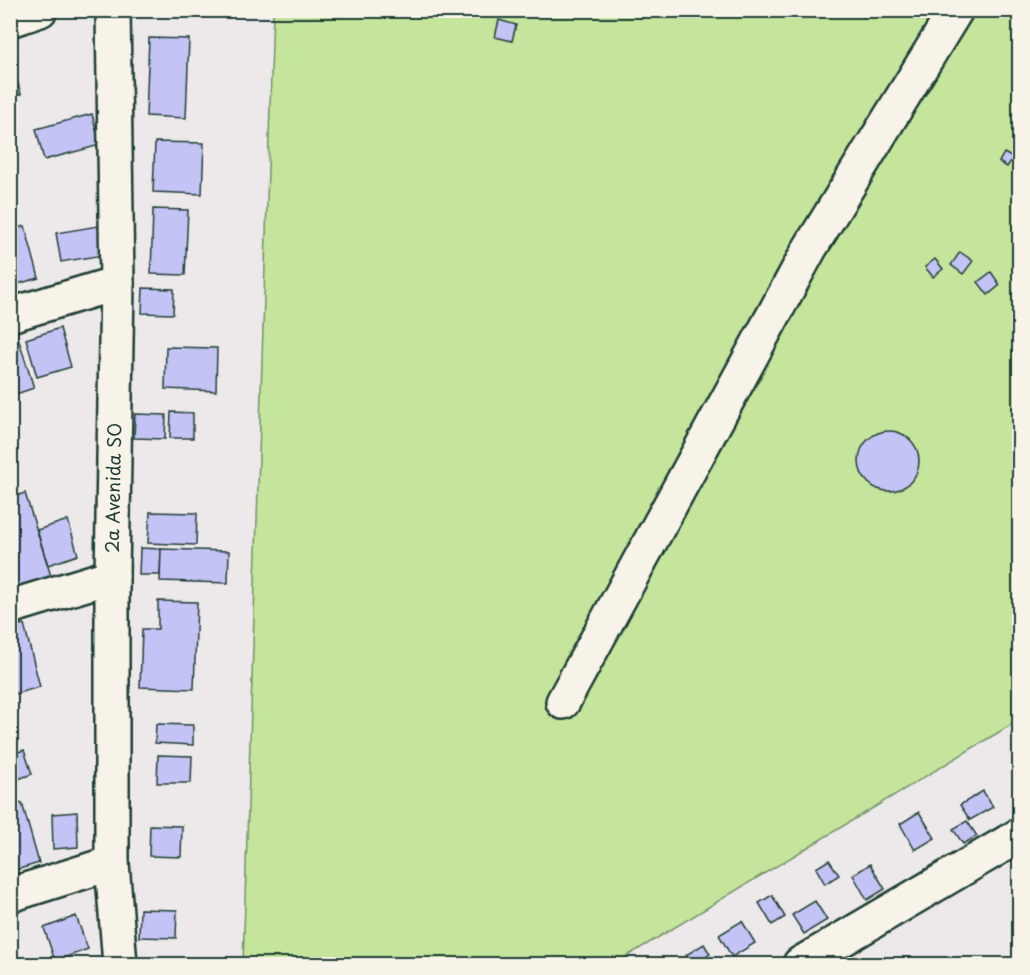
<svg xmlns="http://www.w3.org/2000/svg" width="1030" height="975" font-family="'Playpen Sans',sans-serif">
<rect width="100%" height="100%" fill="#ede9eb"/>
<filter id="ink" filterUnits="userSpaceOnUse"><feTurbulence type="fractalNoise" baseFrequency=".0167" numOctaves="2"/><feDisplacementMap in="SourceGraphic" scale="12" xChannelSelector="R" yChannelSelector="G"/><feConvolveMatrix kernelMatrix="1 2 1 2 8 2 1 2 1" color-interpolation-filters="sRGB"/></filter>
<g filter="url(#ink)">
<!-- green -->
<polygon fill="#c5e49c" stroke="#729068" stroke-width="1.5" points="273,11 1019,11 1019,720 614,964 243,964"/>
<!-- building -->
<g fill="#c4c3f5" stroke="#1f3d34" stroke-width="1.5">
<polygon points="499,20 516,25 512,41 495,37"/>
<polygon points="149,38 189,39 186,118 146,116"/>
<polygon points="10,57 21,94 10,97"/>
<polygon points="92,114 100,145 44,160 36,129"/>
<polygon points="155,142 204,143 202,194 153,192"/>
<polygon points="1004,153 1013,158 1007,167 999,162"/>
<polygon points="153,209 188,210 185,275 151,274"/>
<polygon points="25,226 39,278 10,286 10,230"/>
<polygon points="98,226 103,255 61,262 56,233"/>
<polygon points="960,252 973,261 963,274 951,265"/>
<polygon points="935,259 943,269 933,277 925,267"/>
<polygon points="991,272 1000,285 988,295 978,282"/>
<polygon points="143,288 174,289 173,314 142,313"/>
<polygon points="60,328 71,367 37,377 26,339"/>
<polygon points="16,331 34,388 10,396 10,333"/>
<polygon points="166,347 217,348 216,391 165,389"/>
<polygon points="171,412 193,413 193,438 170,438"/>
<polygon points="135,414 166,415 165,439 134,438"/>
<circle cx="889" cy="461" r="30"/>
<polygon points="25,493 51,576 11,589 10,498"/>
<polygon points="150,512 197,513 196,545 148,543"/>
<polygon points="68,520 78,555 48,565 37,530"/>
<polygon points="140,548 161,549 160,575 139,575"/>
<polygon points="161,549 229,551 228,583 160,581"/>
<polygon points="158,601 197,602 194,689 140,687 142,629 158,629"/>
<polygon points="24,624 40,687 10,695 10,627"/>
<polygon points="156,724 193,725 193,745 155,743"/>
<polygon points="24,750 32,774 10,782 10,755"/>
<polygon points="158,755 192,756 191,783 157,783"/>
<polygon points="983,791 993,807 970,820 960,805"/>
<polygon points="22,803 39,863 16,870 10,852 10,806"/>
<polygon points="77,812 78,847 53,849 52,814"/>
<polygon points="919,812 935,838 915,850 900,824"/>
<polygon points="967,821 977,836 963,844 953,829"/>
<polygon points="150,825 182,826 181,857 149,856"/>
<polygon points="829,860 839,875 825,884 816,868"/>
<polygon points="870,864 885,889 867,900 853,875"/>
<polygon points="772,895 785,917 772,925 759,903"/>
<polygon points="815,901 827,920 804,934 792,915"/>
<polygon points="140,909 177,910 176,938 139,937"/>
<polygon points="76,916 88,949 55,961 44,928"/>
<polygon points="742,921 755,943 732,957 719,935"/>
<polygon points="704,944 710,954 701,960 704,964 692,964 686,955"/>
</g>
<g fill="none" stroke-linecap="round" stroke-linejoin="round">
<!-- minor casing -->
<g stroke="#1f3d34" stroke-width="38">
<g id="minor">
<polyline points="113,10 117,283 112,576 112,863 120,964"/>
<polyline points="10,20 40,10"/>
<polyline points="10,315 117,283"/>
<polyline points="10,607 112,576"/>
<polyline points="563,702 810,248 956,10"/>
<polyline points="10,895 112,863"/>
<polyline points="800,964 1020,835"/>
</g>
</g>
<!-- minor -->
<use href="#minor" stroke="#f7f3e8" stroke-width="33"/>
</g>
</g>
<g text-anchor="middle" stroke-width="4.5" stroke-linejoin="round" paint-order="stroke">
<!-- street labels -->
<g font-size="18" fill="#1f3d34" stroke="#f7f3e8">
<text transform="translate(114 488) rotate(-89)" y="6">2a Avenida SO</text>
</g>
</g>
<!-- margin -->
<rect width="1030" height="975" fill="none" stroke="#f7f3e8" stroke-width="36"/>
<rect x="18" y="18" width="994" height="939" fill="none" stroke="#1f3d34" stroke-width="2" filter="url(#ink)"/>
</svg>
